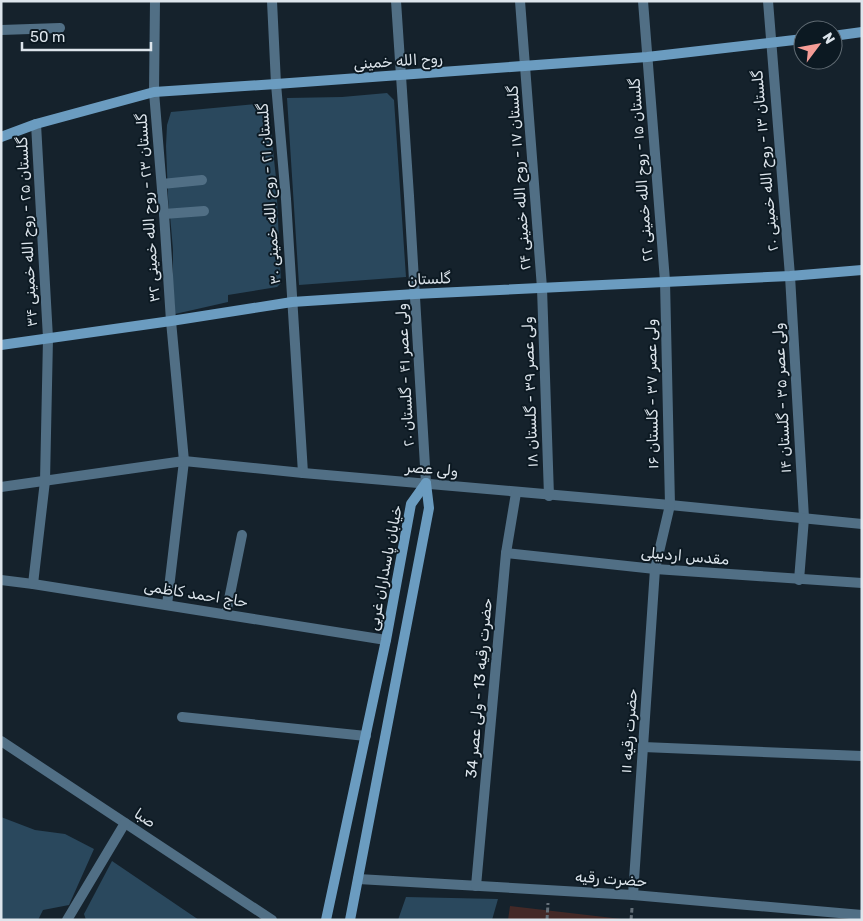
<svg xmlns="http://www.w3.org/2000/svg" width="863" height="921" font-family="Rubik,'Noto Naskh Arabic',sans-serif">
<rect width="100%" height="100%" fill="#15222c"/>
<!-- green -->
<polygon fill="#442927" points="510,906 630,920 508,920"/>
<!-- building -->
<g fill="#2a485d">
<polygon points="387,93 394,100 406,277 299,285 287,98 342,97"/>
<polygon points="268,103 276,178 281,283 277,287 228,295 228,302 175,314 173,286 173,250 170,215 169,212 168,196 166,146 167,125 171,112"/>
<polygon points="1,817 35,830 65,834 94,849 69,905 43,910 38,920 1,920"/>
<polygon points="112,861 199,920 86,920 84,914"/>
<polygon points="406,897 498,899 492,920 398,920"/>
</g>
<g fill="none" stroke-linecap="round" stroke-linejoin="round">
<!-- path -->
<g stroke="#657079" stroke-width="3" stroke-dasharray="5 2.5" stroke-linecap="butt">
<polyline points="547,920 548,903"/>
<polyline points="631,920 632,908"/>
</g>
<!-- lane -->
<g stroke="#516f85" stroke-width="10">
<polyline points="1,30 60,28"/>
<polyline points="162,184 202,180"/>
<polyline points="164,214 204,211"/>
<polyline points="226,614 242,535"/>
</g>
<!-- street -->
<g stroke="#516f85" stroke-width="10">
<polyline points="155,1 154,92 164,214 171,321 184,461 167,605"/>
<polyline points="272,1 276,84 286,199 303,473"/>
<polyline points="396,1 409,196 426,483"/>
<polyline points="520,1 542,288 549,496"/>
<polyline points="768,1 790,276 804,518 799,580"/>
<polyline points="1,487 184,461 303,473 670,505 862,524"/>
<polyline points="506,553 655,569 862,583"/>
<polyline points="1,580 33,584 386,640"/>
<polyline points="33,584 45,481 48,338 36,124"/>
<polyline points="182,717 366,736"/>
<polyline points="1,741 272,920"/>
<polyline points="643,747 862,756"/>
<polyline points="358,879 633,895 862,915"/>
<polyline points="476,886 506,553 516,493"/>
<polyline points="633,895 655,569 670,505 665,281 643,1"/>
<polyline points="67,920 125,823"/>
</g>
<!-- secondary -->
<g stroke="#6b9cc0" stroke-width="10">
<polyline points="833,36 862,32"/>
<polyline points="1,137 36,124 154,92 276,84 647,57 803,39"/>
<polyline points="1,345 171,321 292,302 415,294 790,276 862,270"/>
<polyline points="326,920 386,640 411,504 426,483"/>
<polyline points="350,920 429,508 426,483"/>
</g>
</g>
<g text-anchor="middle" stroke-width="4" stroke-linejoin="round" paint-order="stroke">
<!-- street labels -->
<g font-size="15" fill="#dde5ec" stroke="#0c1922">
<text transform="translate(398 61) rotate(-4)" y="5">روح الله خمینی</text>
<text transform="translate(765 161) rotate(-95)" y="5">گلستان ۱۳ - روح الله خمینی ۲۰</text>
<text transform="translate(641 170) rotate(-94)" y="5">گلستان ۱۵ - روح الله خمینی ۲۲</text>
<text transform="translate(519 178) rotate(-94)" y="5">گلستان ۱۷ - روح الله خمینی ۲۴</text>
<text transform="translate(269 194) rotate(-94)" y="5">گلستان ۲۱ - روح الله خمینی ۳۰</text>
<text transform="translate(148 208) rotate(-94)" y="5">گلستان ۲۳ - روح الله خمینی ۳۲</text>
<text transform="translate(27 232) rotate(-93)" y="5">گلستان ۲۵ - روح الله خمینی ۳۴</text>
<text transform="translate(429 279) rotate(-3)" y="5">گلستان</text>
<text transform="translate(405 375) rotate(-93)" y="5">ولی عصر ۴۱ - گلستان ۲۰</text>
<text transform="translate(530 392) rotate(-92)" y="5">ولی عصر ۳۹ - گلستان ۱۸</text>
<text transform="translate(652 394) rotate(-91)" y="5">ولی عصر ۳۷ - گلستان ۱۶</text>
<text transform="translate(782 398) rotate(-93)" y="5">ولی عصر ۳۵ - گلستان ۱۴</text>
<text transform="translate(432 469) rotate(5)" y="5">ولی عصر</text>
<text transform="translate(685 556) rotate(5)" y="5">مقدس اردبیلی</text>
<text transform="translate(385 568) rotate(-79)" y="5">خیابان پاسداران غربی</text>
<text transform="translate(196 594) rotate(9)" y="5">حاج احمد کاظمی</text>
<text transform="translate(479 688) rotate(-85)" y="5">حضرت رقیه 13 - ولی عصر 34</text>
<text transform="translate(629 731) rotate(-86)" y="5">حضرت رقیه ۱۱</text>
<text transform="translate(145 818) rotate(33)" y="5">صبا</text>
<text transform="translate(611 879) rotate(4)" y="5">حضرت رقیه</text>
</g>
</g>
<!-- border -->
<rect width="863" height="921" fill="none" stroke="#dde5ec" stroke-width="5"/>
<!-- north arrow -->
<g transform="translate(818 45) rotate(58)"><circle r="24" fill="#0c1922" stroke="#606b73"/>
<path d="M0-4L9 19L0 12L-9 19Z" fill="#f59c96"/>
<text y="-8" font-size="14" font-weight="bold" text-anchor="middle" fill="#dde5ec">N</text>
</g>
<!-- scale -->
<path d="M22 42v8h129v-8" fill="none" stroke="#dde5ec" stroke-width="2.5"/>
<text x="30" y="42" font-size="15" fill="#dde5ec" stroke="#0c1922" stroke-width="4" paint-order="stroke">50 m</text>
</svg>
